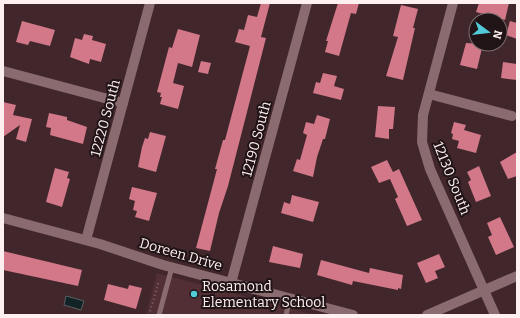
<svg xmlns="http://www.w3.org/2000/svg" width="520" height="318" font-family="Bitter,serif">
<rect width="100%" height="100%" fill="#41272b"/>
<!-- built -->
<polygon fill="#512f35" points="157,273 315,315 146,315"/>
<!-- water -->
<polygon fill="#122325" stroke="#596062" points="66,296 84,301 81,310 64,305"/>
<!-- building -->
<g fill="#d27889">
<polygon points="261,3 270,3 261,37 266,38 228,186 219,213 210,251 196,248 217,169 215,169 223,140 225,140 250,46 235,42 239,29 244,30 248,15 257,17"/>
<polygon points="338,3 359,3 356,14 351,13 339,56 325,52 328,41 326,41"/>
<polygon points="479,3 509,3 505,20 476,12"/>
<polygon points="401,5 418,9 413,28 415,28 403,80 386,76 398,37 393,36"/>
<polygon points="22,21 55,30 50,46 30,41 28,45 16,42"/>
<polygon points="510,21 517,23 517,39 506,35"/>
<polygon points="178,29 200,35 192,67 178,63 173,83 184,86 178,109 160,104 162,97 160,97 161,93 157,92 169,47 172,48"/>
<polygon points="84,34 93,36 92,40 106,44 101,62 90,59 89,64 70,57 75,38 82,40"/>
<polygon points="466,43 483,44 477,69 460,65"/>
<polygon points="201,61 211,63 208,74 198,72"/>
<polygon points="503,62 517,64 517,80 501,78"/>
<polygon points="323,73 337,76 334,86 344,89 341,100 313,93 316,82 320,83"/>
<polygon points="3,102 16,105 13,115 32,119 26,142 16,139 20,125 3,137"/>
<polygon points="378,106 395,107 393,129 389,129 389,139 375,137"/>
<polygon points="49,113 67,117 67,120 87,127 83,144 50,135 51,128 46,127"/>
<polygon points="317,115 330,119 325,139 323,139 317,157 313,177 293,171 297,159 300,160 307,135 303,133 306,122 314,124"/>
<polygon points="454,122 466,125 464,130 481,135 476,153 457,148 459,141 452,139 453,134 451,133"/>
<polygon points="150,132 166,136 156,172 138,167 142,147 145,138 148,139"/>
<polygon points="517,152 517,176 508,179 500,162"/>
<polygon points="387,160 393,172 399,169 422,220 407,226 395,199 398,197 390,179 379,183 371,167"/>
<polygon points="479,166 491,196 476,202 468,182 471,180 467,172"/>
<polygon points="55,168 69,172 67,178 70,179 62,207 46,202"/>
<polygon points="132,187 157,193 149,221 135,217 137,211 133,210 135,201 129,199"/>
<polygon points="292,195 319,202 313,222 281,213 284,202 290,204"/>
<polygon points="500,217 514,247 496,255 488,237 492,235 487,223"/>
<polygon points="273,246 303,254 300,268 269,262"/>
<polygon points="3,251 82,270 78,286 3,270"/>
<polygon points="439,254 445,267 435,271 438,278 426,283 417,263"/>
<polygon points="321,260 369,273 370,268 403,275 401,289 398,288 398,290 353,281 352,285 317,275"/>
<polygon points="108,284 128,289 129,285 142,288 136,309 104,300"/>
</g>
<g fill="none" stroke-linecap="round" stroke-linejoin="round">
<!-- path -->
<polyline stroke="#836d70" stroke-width="2" stroke-dasharray="1 3" stroke-linecap="butt" points="149,315 159,281"/>
<!-- service -->
<g stroke="#8a6b6f" stroke-width="5">
<polyline points="159,315 172,267"/>
<polyline points="286,315 290,298"/>
</g>
<!-- minor -->
<g stroke="#8a6b6f" stroke-width="10">
<polyline points="453,3 423,115 422,142 430,169 495,315"/>
<polyline points="3,71 123,103"/>
<polyline points="429,94 512,116"/>
<polyline points="3,218 100,244 163,265 353,315"/>
<polyline points="86,240 150,3"/>
<polyline points="231,283 307,3"/>
<polyline points="427,315 517,276"/>
</g>
</g>
<!-- markers -->
<circle fill="#52cbd9" stroke="#201416" stroke-width="1.5" cx="194" cy="294" r="4"/>
<g text-anchor="middle" stroke-width="4" stroke-linejoin="round" paint-order="stroke">
<!-- street labels -->
<g font-size="14" fill="#feeff1" stroke="#201416">
<text transform="translate(105 118) rotate(-75)" y="5">12220 South</text>
<text transform="translate(256 139) rotate(-75)" y="5">12190 South</text>
<text transform="translate(452 178) rotate(68)" y="5">12130 South</text>
<text transform="translate(181 254) rotate(16)" y="5">Doreen Drive</text>
</g>
<!-- poi labels -->
<g font-size="14" fill="#feeff1" stroke="#201416" text-anchor="start">
<text x="202" y="291">Rosamond<tspan x="202" dy="16">Elementary School</tspan></text>
</g>
</g>
<!-- border -->
<rect width="520" height="318" fill="none" stroke="#feeff1" stroke-width="8"/>
<!-- north arrow -->
<g transform="translate(488 32) rotate(105)"><circle r="19" fill="#201416" stroke="#796c6e"/>
<path d="M0-3L7 15L0 10L-7 15Z" fill="#52cbd9"/>
<text y="-6" font-size="11" font-weight="bold" text-anchor="middle" fill="#feeff1">N</text>
</g>
</svg>
